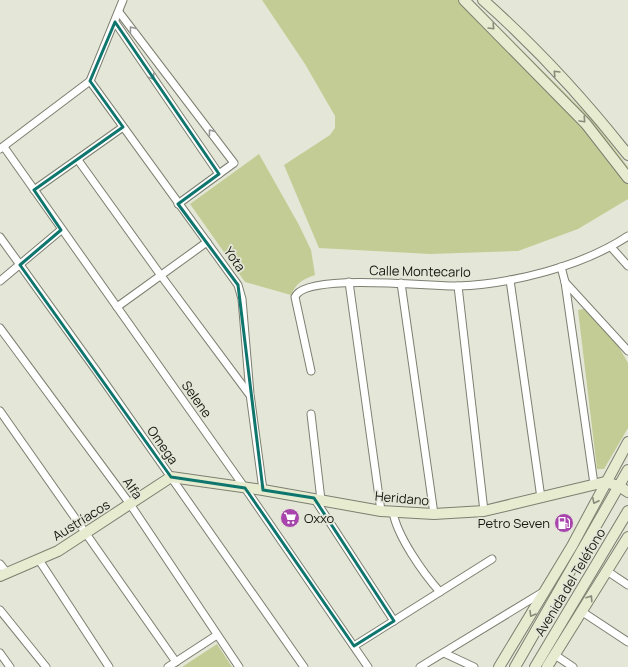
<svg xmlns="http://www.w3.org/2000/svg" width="628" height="667" font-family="Manrope,sans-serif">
<rect width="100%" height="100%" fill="#e4e7d7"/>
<!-- green -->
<g fill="#c2cc94">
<polygon points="262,0 465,0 484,12 592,120 628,167 628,199 578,229 518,251 430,254 319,248 284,165 330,135 335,128 335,116 305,64"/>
<path d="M259,154L299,225L311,250L315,275C303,279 296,283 291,295L245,282L190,204Z"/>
<polygon points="588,308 613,337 628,363 628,428 604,469 597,469 578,310"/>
<polygon points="217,644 232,667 182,667"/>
</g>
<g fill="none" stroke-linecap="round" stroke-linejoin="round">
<!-- street casing -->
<g stroke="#7d7f71" stroke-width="9">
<g id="street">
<polyline points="119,12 234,163 178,204"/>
<polyline points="115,22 219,174"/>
<polyline points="90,81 238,285 242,299 250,394 263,490"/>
<polyline points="4,147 245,488 368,667"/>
<polyline points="0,149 90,81 123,0"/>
<polyline points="78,160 162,277 249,394"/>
<polyline points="34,190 123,127"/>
<polyline points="0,237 98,373 304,667"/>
<polyline points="611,247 628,266"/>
<polyline points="561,267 565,282 594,484"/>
<polyline points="510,280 541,498"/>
<polyline points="0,281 61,230"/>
<polyline points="349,282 381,511"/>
<polyline points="565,282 628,351"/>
<polyline points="401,283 434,514"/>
<polyline points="458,286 484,511"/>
<polyline points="117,307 207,242"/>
<polyline points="0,328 130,504 239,667"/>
<path d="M311,371L295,297C305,272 432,287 458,286C512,284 583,266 628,236"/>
<polyline points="0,411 176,662"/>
<polyline points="311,414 321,500"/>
<polyline points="314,498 394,621"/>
<path d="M393,512C397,536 423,573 440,592"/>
<polyline points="39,560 109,667"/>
<polyline points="0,564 7,573"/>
<polyline points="607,571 628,585"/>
<polyline points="0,610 46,667"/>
<polyline points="581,611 628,642"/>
<polyline points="354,646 492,559"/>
<polyline points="0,653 10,667"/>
<polyline points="444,653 474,667"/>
<polyline points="555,655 573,667"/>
<polyline points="168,667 217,635"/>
<polyline points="420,667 543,592"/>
</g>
</g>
<!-- secondary casing -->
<g stroke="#7d7f71" stroke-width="12">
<g id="secondary">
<polyline points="464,0 586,124 628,178"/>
<path d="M483,0C536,47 584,99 628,155"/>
<polyline points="0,576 58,551 171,477 263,490 381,511 434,514 484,511 605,482 619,486 628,492"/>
<polyline points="499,667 572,546 628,442"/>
<polyline points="515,667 628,470"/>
<polyline points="535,667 628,511"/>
<polyline points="547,667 628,537"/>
</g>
</g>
<!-- street -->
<use href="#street" stroke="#fff" stroke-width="7"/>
<!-- secondary -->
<use href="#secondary" stroke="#e7ebd0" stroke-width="10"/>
</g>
<!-- one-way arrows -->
<defs><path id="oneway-chevron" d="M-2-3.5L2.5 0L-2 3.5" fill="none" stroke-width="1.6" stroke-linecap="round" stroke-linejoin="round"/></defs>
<g stroke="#888b7a">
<use href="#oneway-chevron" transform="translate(492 27) rotate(46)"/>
<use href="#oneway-chevron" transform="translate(556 73) rotate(-134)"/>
<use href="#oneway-chevron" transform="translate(583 120) rotate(47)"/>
<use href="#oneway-chevron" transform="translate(595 501) rotate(117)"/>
<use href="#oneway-chevron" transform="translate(590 598) rotate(-57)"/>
<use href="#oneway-chevron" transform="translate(532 614) rotate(121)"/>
</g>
<g stroke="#969694">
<use href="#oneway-chevron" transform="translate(132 29) rotate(-127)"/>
<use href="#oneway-chevron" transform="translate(152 77) rotate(56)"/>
<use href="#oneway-chevron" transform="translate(211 132) rotate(-127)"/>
</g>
<!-- marked area -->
<path fill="none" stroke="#0f766e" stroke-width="3" stroke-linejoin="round" d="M115,22L219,174L178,204L238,285L263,490L314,498L394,621L354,646L245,488L171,477L20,265L61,230L34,190L123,127L90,81Z"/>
<!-- icons -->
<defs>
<g id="supermarket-disc" transform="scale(1)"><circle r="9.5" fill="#a845ac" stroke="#e4e7d7"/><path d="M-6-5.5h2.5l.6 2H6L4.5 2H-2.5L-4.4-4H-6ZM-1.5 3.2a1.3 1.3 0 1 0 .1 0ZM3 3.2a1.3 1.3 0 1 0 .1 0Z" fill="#fff"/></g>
<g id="fuel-disc" transform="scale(1)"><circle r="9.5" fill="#a845ac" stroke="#e4e7d7"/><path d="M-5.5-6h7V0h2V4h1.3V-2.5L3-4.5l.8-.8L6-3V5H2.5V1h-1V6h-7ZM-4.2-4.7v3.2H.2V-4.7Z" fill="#fff"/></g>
</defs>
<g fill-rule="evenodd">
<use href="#supermarket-disc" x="290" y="518"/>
<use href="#fuel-disc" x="564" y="523"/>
</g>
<g text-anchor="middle" stroke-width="3.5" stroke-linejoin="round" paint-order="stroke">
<!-- street labels -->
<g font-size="13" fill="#151611" stroke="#e4e7d7">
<text transform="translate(235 259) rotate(55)" y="5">Yota</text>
<text transform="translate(420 271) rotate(1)" y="5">Calle Montecarlo</text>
<text transform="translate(197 399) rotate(55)" y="5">Selene</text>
<text transform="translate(163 445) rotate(55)" y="5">Omega</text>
<text transform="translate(133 488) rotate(55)" y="5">Alfa</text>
<text transform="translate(402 498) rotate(5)" y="5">Heridano</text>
<text transform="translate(81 520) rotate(-32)" y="5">Austríacos</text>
<text transform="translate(570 582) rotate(-59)" y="5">Avenida del Teléfono</text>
</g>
<!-- poi labels -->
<g font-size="13" fill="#151611" stroke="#e4e7d7" text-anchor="start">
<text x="304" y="523">Oxxo</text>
<text x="550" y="528" text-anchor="end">Petro Seven</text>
</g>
</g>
</svg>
